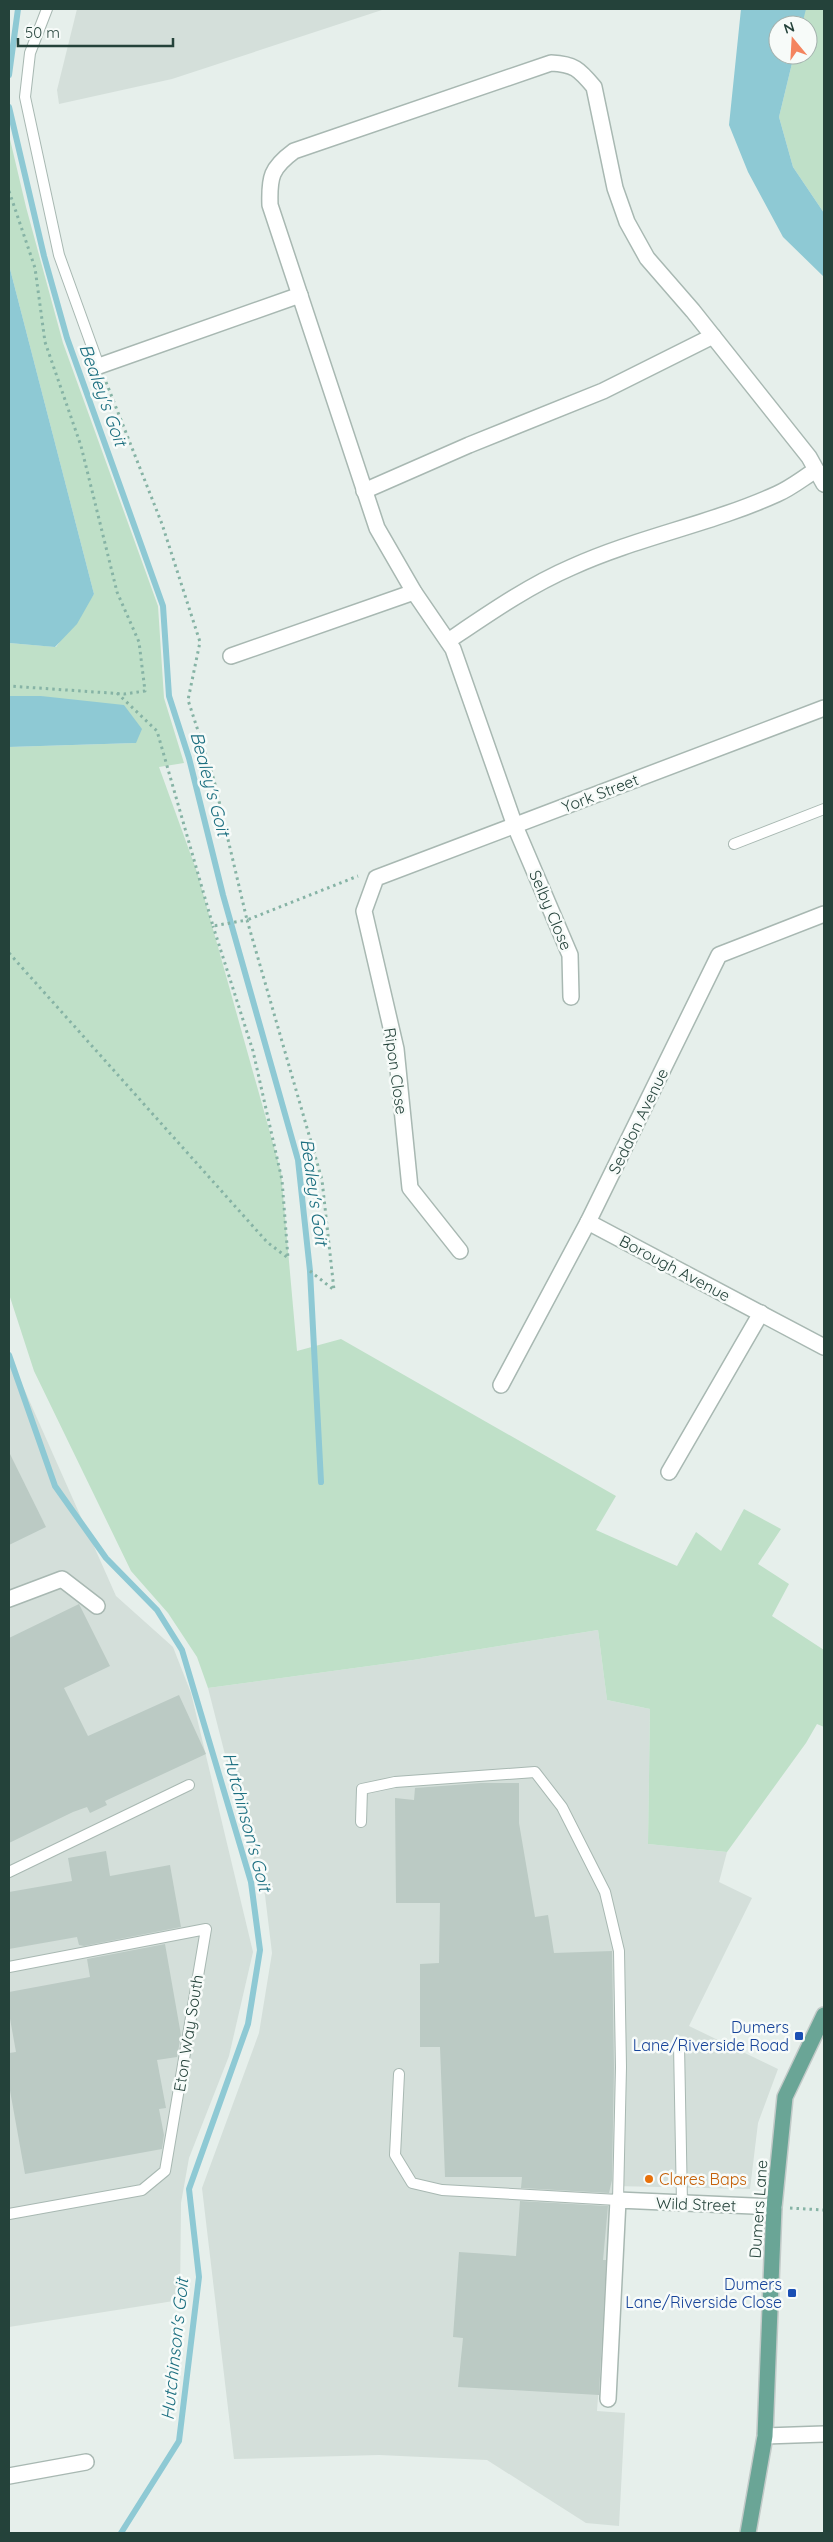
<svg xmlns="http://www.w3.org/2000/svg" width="833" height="2542" font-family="Quicksand,sans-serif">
<rect width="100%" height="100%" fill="#e6efeb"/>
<!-- built -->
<g fill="#d4dfda">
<polygon points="77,9 385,9 172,79 59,104 57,90"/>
<polygon points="9,1355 116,1596 173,1647 191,1693 253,1952 229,2056 189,2158 181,2203 180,2300 9,2327"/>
<polygon points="598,1630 607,1700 650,1709 648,1844 727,1852 719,1882 752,1898 689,2026 778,2069 758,2123 750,2189 614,2186 597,2411 625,2413 619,2526 586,2523 487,2460 379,2455 234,2459 202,2188 259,2033 272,1953 265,1895 242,1821 208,1688 413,1660"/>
</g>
<!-- green -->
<g fill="#bfe0c8">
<polygon points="805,9 824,9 824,213 793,167 779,117 794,55 808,55 808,25 801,25"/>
<polygon points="9,135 26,207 63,343 158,606 164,698 184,763 159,767 197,872 281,1172 297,1351 341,1339 616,1496 596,1530 677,1566 696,1532 721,1551 744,1509 781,1529 758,1564 789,1584 772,1616 824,1650 824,1727 817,1724 806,1743 727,1852 648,1844 650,1709 607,1700 598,1630 413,1660 208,1688 197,1657 168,1613 131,1571 34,1371 9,1294 9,747 136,743 41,696 9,696 9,643 56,647 94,594 9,265"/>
</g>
<!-- water -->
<g fill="#8ec9d4">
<polygon points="741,9 806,9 802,25 778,25 778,55 794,55 779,117 793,167 824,213 824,277 783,237 748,172 729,125"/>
<polygon points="9,265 94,594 77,624 55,647 9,643"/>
<polygon points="9,696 41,696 124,705 142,729 136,743 9,747"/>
</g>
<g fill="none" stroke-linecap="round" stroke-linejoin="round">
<!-- stream -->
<g stroke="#8ec9d4" stroke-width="6">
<polyline points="9,75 18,9"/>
<polyline points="9,107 44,256 67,338 163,606 169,696 189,758 223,895 298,1160 310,1271 321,1482"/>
<polyline points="9,1355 55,1486 106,1558 157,1610 182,1650 251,1882 260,1950 248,2024 189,2189 199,2277 179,2441 121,2533"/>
</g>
</g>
<!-- building -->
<g fill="#bbcac4">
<polygon points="9,1452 46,1527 9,1545"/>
<polygon points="79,1604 110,1666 64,1688 88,1736 179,1695 206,1754 105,1801 107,1805 90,1813 87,1807 73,1812 9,1843 9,1638"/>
<polygon points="481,1783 519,1783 519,1823 535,1917 548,1915 554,1953 612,1951 614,2067 612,2180 609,2193 521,2188 522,2177 445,2177 440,2047 420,2047 420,1964 439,1963 440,1903 396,1903 395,1798 414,1800 415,1788"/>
<polygon points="106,1851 110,1876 170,1865 181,1927 84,1946 79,1945 77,1937 9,1949 9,1892 72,1881 68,1858"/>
<polygon points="165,1944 181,2035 177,2057 157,2060 166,2108 159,2109 164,2135 162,2149 25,2174 9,2085 9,2053 16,2052 9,2013 9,1992 90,1977 87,1959"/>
<polygon points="520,2201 608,2206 603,2260 606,2260 599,2395 458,2387 463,2338 453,2337 459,2252 516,2256"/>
</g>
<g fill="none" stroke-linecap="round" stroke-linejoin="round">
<!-- lane casing -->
<g stroke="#a8b8b2" stroke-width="12">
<g id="lane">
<polyline points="47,9 30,53 25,97 59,255 99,366"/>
<polyline points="734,844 824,809"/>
<polyline points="361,1822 362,1789 395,1782 535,1772 562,1807 605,1892 619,1951 621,2067 618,2200 442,2190 412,2183 395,2155 399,2074"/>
<polyline points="9,1872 189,1785"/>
<polyline points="9,1967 206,1929 165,2171 142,2190 9,2214"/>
<polyline points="679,2045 682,2204"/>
</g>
</g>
<!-- street casing -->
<g stroke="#a8b8b2" stroke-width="18">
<g id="street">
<polyline points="99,366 300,295"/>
<polyline points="364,491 469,445 603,391 713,336"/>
<path d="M448,641C488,614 528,586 572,567C638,537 711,524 777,494C791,488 803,478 816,470"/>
<polyline points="231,656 414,592"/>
<path d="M571,997L570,955L515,826L453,649L414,592L377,528L270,205C269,177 271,168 294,151L551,63C574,64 579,69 594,87L615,188L627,222L647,258L693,311L809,457L824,484"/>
<polyline points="588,1222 824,1347"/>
<polyline points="460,1251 410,1188 396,1049 364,911 376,878 824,708"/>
<polyline points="501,1385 588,1222 719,955 824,914"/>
<polyline points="669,1472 761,1313"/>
<polyline points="9,1599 62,1579 97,1606"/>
<polyline points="608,2399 618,2200 774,2207"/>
<polyline points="765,2436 824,2434"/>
<polyline points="9,2476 86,2462"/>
</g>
</g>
<!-- primary casing -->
<g stroke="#c2cac8" stroke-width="18">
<polyline id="primary" points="748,2533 765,2436 774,2207 785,2097 824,2015"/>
</g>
<!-- path -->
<g stroke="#86b3a5" stroke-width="3" stroke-dasharray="2.5 4" stroke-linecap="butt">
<polyline points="9,191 35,268 45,342 81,446 117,592 139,642 145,691 124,694 9,686"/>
<polyline points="106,382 162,524 200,642 188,700 214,780 247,920 358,876"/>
<polyline points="117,693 157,731 213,926 247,920 322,1180 334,1290 310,1271"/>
<polyline points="9,953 267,1242 288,1258 282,1180 253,1051 213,926"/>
<polyline points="790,2208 824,2210"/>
</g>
<!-- lane -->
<use href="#lane" stroke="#fff" stroke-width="10"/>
<!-- street -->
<use href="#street" stroke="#fff" stroke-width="15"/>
<!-- primary -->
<use href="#primary" stroke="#6aa596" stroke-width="15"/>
</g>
<!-- markers -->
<g fill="#1a4fb4" stroke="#f7fbf9" stroke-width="2">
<rect x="794" y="2031" width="10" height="10" rx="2.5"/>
<rect x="787" y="2288" width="10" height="10" rx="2.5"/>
</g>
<circle fill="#e8710a" stroke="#f7fbf9" stroke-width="2" cx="649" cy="2179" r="5"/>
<g text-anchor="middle" stroke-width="5" stroke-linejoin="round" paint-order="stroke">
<!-- street labels -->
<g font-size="16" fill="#24423a" stroke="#f7fbf9">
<text transform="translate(600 793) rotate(-21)" y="6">York Street</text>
<text transform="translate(551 910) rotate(67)" y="6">Selby Close</text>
<text transform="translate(396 1071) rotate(82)" y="6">Ripon Close</text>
<text transform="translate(638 1121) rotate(-64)" y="6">Seddon Avenue</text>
<text transform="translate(675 1268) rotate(28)" y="6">Borough Avenue</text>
<text transform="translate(188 2033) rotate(-81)" y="6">Eton Way South</text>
<text transform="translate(696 2204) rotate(2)" y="6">Wild Street</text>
<text transform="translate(758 2209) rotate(-86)" y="6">Dumers Lane</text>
</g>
<!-- transit labels -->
<g font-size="16" fill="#164399" stroke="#f7fbf9" text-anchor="end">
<text x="789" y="2033">Dumers<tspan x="789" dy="18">Lane/Riverside Road</tspan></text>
<text x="782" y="2290">Dumers<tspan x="782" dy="18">Lane/Riverside Close</tspan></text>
</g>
<!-- food labels -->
<g font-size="16" fill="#c56008" stroke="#f7fbf9" text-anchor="start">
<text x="659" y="2185">Clares Baps</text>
</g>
<!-- water labels -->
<g font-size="18" font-style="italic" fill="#1c6f80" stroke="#f7fbf9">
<text transform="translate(103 395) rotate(70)" y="6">Bealey's Goit</text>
<text transform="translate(210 784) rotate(75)" y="6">Bealey's Goit</text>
<text transform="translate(314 1192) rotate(82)" y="6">Bealey's Goit</text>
<text transform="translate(247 1822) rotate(75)" y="6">Hutchinson's Goit</text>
<text transform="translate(175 2349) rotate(-84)" y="6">Hutchinson's Goit</text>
</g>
</g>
<!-- border -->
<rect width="833" height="2542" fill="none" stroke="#24423a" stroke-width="20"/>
<!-- north arrow -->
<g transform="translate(793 40) rotate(342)"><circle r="24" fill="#f7fbf9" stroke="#a3b1ad"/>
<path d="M0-4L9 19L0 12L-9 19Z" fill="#f4845f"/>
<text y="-8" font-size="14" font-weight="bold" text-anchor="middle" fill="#24423a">N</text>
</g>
<!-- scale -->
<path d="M18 38v8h155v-8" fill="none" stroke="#24423a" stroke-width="2.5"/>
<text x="25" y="38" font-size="15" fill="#24423a" stroke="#f7fbf9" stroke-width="4" paint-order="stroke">50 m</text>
</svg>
